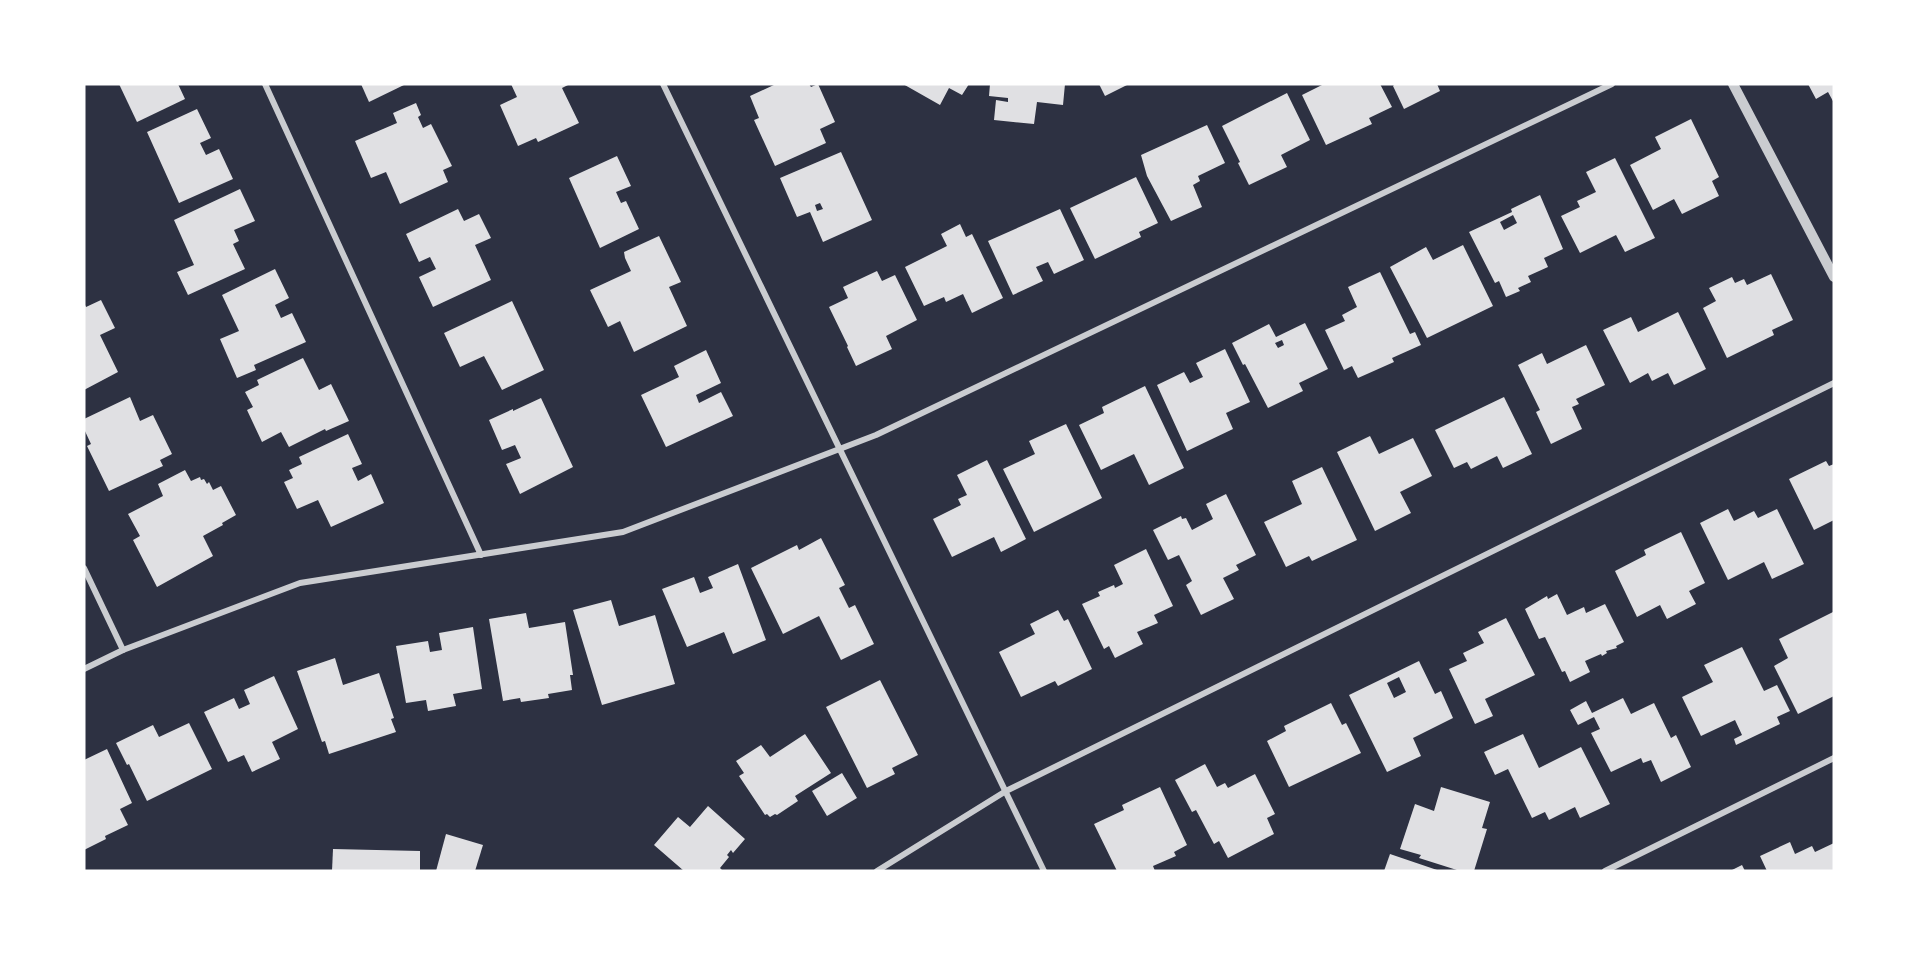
<svg xmlns="http://www.w3.org/2000/svg" width="1918" height="955" font-family="'Nunito Sans',sans-serif">
<rect width="100%" height="100%" fill="#2d3142"/>
<!-- building -->
<g fill="#e0e0e3" fill-rule="evenodd">
<polygon points="119,84 178,84 185,99 137,122"/>
<polygon points="361,84 406,84 369,102"/>
<polygon points="511,84 570,84 562,88 579,123 538,142 536,138 518,146 500,105 517,97"/>
<polygon points="776,84 809,84 811,87 818,84 835,122 820,129 826,143 775,166 754,120 759,118 750,96"/>
<polygon points="903,84 969,84 962,95 949,88 940,105"/>
<polygon points="990,84 1065,84 1063,105 1037,102 1034,124 994,120 996,100 1008,102 1008,98 989,96"/>
<polygon points="1099,84 1129,84 1105,96"/>
<polygon points="1324,84 1380,84 1392,107 1369,118 1372,124 1326,145 1302,95"/>
<polygon points="1395,84 1437,84 1440,91 1404,109 1393,86"/>
<polygon points="1808,84 1834,84 1834,103 1828,92 1816,99"/>
<polygon points="1287,93 1310,140 1281,155 1287,167 1249,185 1238,163 1240,162 1222,126"/>
<polygon points="416,103 421,115 418,117 423,128 431,124 452,166 443,170 448,182 400,204 386,172 371,178 355,141 397,123 393,113"/>
<polygon points="197,109 211,138 200,143 206,155 219,149 233,179 179,203 147,132"/>
<polygon points="1691,119 1719,177 1712,181 1719,196 1682,214 1674,199 1653,210 1630,165 1661,149 1655,137"/>
<polygon points="1207,125 1225,163 1198,176 1200,181 1193,185 1202,207 1171,221 1147,176 1141,155"/>
<path d="M841,152L872,220L823,242L810,212L797,217L780,178ZM820,203L823,209L817,211L815,205Z"/>
<polygon points="617,156 631,186 616,192 621,203 626,201 639,229 600,248 569,178"/>
<polygon points="1615,158 1655,238 1625,252 1616,235 1580,253 1561,216 1580,207 1577,201 1596,192 1586,172"/>
<polygon points="1136,177 1158,223 1139,232 1141,237 1095,259 1070,208"/>
<polygon points="240,189 255,221 234,230 239,241 233,244 245,269 188,295 177,272 194,265 174,220"/>
<path d="M1540,195L1563,249L1544,258L1548,267L1528,276L1531,282L1518,288L1520,291L1506,297L1499,281L1495,283L1469,232L1512,212L1511,209ZM1513,215L1517,223L1504,230L1500,222Z"/>
<polygon points="458,209 464,221 479,214 491,238 475,245 491,280 433,307 419,277 436,269 430,257 419,262 406,234"/>
<polygon points="1060,209 1084,260 1054,274 1048,262 1036,267 1043,281 1013,295 988,241"/>
<polygon points="960,224 966,237 972,234 1003,298 972,313 963,294 946,302 944,297 924,306 905,267 947,246 941,234"/>
<polygon points="659,236 681,282 669,287 687,326 634,352 620,321 608,327 590,290 631,271 625,258 624,252"/>
<polygon points="1463,245 1493,306 1427,338 1390,267 1426,247 1433,260"/>
<polygon points="275,269 289,298 275,305 281,318 292,313 306,342 254,365 256,370 237,378 220,339 239,331 222,295"/>
<polygon points="877,271 882,281 895,275 917,320 886,336 892,349 856,366 847,347 848,346 829,307 848,298 843,287"/>
<polygon points="1380,272 1410,334 1415,332 1421,345 1392,358 1394,362 1358,378 1352,366 1344,370 1325,330 1345,321 1342,315 1357,307 1348,287"/>
<polygon points="1771,274 1793,320 1772,330 1774,335 1727,358 1703,308 1716,301 1709,288 1732,277 1735,283 1744,279 1747,285"/>
<polygon points="101,300 115,328 100,335 118,372 84,390 84,303 86,307"/>
<polygon points="512,301 544,370 502,390 484,356 460,367 444,333"/>
<polygon points="1678,312 1706,369 1674,385 1668,373 1652,381 1648,373 1630,383 1603,330 1631,317 1638,332"/>
<path d="M1305,323L1328,369L1299,383L1303,391L1268,408L1245,364L1243,365L1232,343L1269,324L1276,337ZM1282,340L1284,345L1278,348L1275,343Z"/>
<polygon points="1586,345 1605,385 1576,399 1579,404 1572,407 1582,429 1551,444 1536,412 1540,410 1518,365 1542,353 1547,364"/>
<polygon points="1225,349 1250,402 1226,413 1233,429 1187,451 1157,385 1184,372 1190,383 1203,377 1196,363"/>
<polygon points="706,350 721,383 696,395 699,403 721,392 733,416 666,447 641,395 679,377 674,366"/>
<polygon points="303,358 319,390 331,384 349,421 326,431 325,429 289,447 281,432 262,442 247,410 253,407 245,392 259,385 257,380"/>
<polygon points="1145,386 1184,468 1149,485 1134,454 1101,470 1079,425 1104,413 1102,407"/>
<polygon points="130,397 140,421 153,415 172,454 160,460 163,466 109,491 87,446 91,444 84,429 84,419"/>
<polygon points="1504,397 1532,454 1503,468 1497,456 1471,469 1467,462 1454,468 1435,430"/>
<polygon points="541,398 573,467 520,494 506,464 521,458 515,445 502,450 489,420 513,409 513,411"/>
<polygon points="1066,424 1102,498 1034,532 1003,469 1035,454 1029,441"/>
<polygon points="348,434 362,464 352,468 358,481 371,474 384,503 331,527 318,500 297,509 284,482 293,478 289,470 302,464 299,457"/>
<polygon points="1370,436 1379,454 1413,438 1432,476 1400,492 1411,513 1375,531 1337,452"/>
<polygon points="987,460 1026,539 1001,552 994,537 952,557 933,519 961,505 958,499 967,495 957,475"/>
<polygon points="1826,461 1829,466 1834,464 1834,520 1814,530 1789,479"/>
<polygon points="1322,467 1357,540 1312,561 1309,556 1286,567 1264,522 1302,504 1292,481"/>
<polygon points="185,470 191,481 200,477 201,480 204,479 207,484 209,482 213,490 221,486 236,515 222,523 223,525 203,536 213,556 157,587 133,540 140,536 128,514 163,496 158,484"/>
<polygon points="1226,494 1256,555 1236,565 1239,570 1223,578 1234,599 1201,615 1186,585 1192,581 1179,555 1168,560 1153,530 1181,516 1182,519 1186,518 1192,530 1213,519 1206,504"/>
<polygon points="1728,509 1734,521 1754,511 1758,518 1777,509 1804,564 1772,579 1764,562 1728,580 1700,523"/>
<polygon points="1681,532 1705,583 1689,591 1696,604 1667,619 1660,605 1637,617 1615,571 1646,555 1644,550"/>
<polygon points="821,538 845,585 839,588 849,608 855,605 874,644 841,660 819,616 783,634 751,568 797,545 799,550"/>
<polygon points="1146,549 1173,606 1154,615 1158,623 1137,632 1143,644 1115,658 1109,646 1104,649 1082,604 1100,596 1098,592 1114,585 1115,588 1123,584 1114,565"/>
<polygon points="738,564 766,640 733,654 724,632 687,647 662,589 694,577 700,593 713,588 708,577"/>
<polygon points="1557,594 1567,615 1584,607 1586,613 1605,604 1624,642 1616,646 1617,648 1606,651 1607,653 1602,656 1601,654 1585,661 1590,672 1570,682 1565,671 1562,672 1545,637 1539,639 1525,609 1547,596 1548,599"/>
<polygon points="611,600 619,626 655,615 675,684 602,705 573,610"/>
<polygon points="1058,610 1064,621 1068,619 1092,669 1058,686 1055,681 1021,697 999,652 1035,634 1030,624"/>
<polygon points="1833,612 1834,696 1798,714 1774,666 1788,658 1779,639"/>
<polygon points="526,613 529,628 565,622 573,675 570,675 572,690 548,694 549,698 521,702 520,698 503,701 489,619"/>
<polygon points="1506,618 1535,675 1485,699 1493,716 1475,724 1449,669 1467,661 1463,653 1484,643 1478,632"/>
<polygon points="473,627 482,689 453,694 456,706 428,711 426,700 406,703 396,646 428,641 430,652 442,650 439,633"/>
<polygon points="1742,647 1764,691 1777,685 1790,711 1777,717 1780,724 1736,745 1734,739 1742,735 1735,720 1701,736 1682,697 1713,682 1704,665"/>
<polygon points="335,658 343,685 379,673 394,718 391,719 396,732 329,754 325,741 322,742 297,671"/>
<path d="M1419,661L1435,694L1441,691L1453,718L1413,738L1421,756L1387,772L1349,695ZM1399,677L1406,692L1394,698L1387,683Z"/>
<polygon points="274,676 298,729 272,742 280,759 252,772 244,755 228,762 204,712 234,698 239,709 250,704 244,690"/>
<polygon points="880,680 918,755 892,768 895,774 867,788 826,707"/>
<polygon points="1623,698 1631,714 1654,703 1671,738 1676,735 1691,767 1661,782 1651,760 1643,763 1641,758 1611,772 1591,733 1600,729 1594,717 1578,725 1570,710 1586,701 1592,713"/>
<polygon points="1331,703 1342,725 1346,723 1361,753 1289,787 1267,741 1286,731 1284,726"/>
<polygon points="189,723 212,769 147,801 129,764 127,765 116,743 153,725 159,737"/>
<polygon points="805,734 831,773 795,796 798,801 777,815 775,814 770,817 767,814 765,815 739,776 744,773 736,761 761,745 770,757"/>
<polygon points="1523,734 1539,768 1581,747 1610,804 1580,818 1575,807 1549,820 1545,812 1532,818 1508,769 1495,775 1484,752"/>
<polygon points="107,749 132,803 120,809 128,825 105,836 106,839 84,850 84,760"/>
<polygon points="1205,764 1217,787 1225,783 1228,788 1255,774 1275,814 1267,818 1274,834 1228,858 1219,841 1214,844 1196,810 1192,812 1175,780"/>
<polygon points="842,773 857,798 827,816 812,791"/>
<polygon points="1160,787 1187,845 1174,852 1176,856 1153,866 1155,871 1117,871 1094,824 1124,810 1122,805"/>
<polygon points="1441,787 1490,802 1482,828 1487,829 1474,871 1460,871 1419,858 1421,855 1400,849 1415,804 1434,811"/>
<polygon points="708,806 745,839 733,853 731,850 727,855 729,857 720,868 723,871 684,871 654,845 678,817 690,827"/>
<polygon points="446,834 483,845 475,871 436,871"/>
<polygon points="1790,842 1795,854 1812,846 1815,852 1834,843 1834,871 1767,871 1760,856"/>
<polygon points="333,849 420,851 420,871 332,871"/>
<polygon points="1390,854 1440,871 1384,871"/>
<polygon points="1742,865 1745,871 1730,871"/>
</g>
<g fill="none" stroke-linecap="round" stroke-linejoin="round">
<!-- minor -->
<g stroke="#caccd0" stroke-width="6">
<polyline points="265,84 481,555"/>
<polyline points="663,84 1044,871"/>
<polyline points="84,568 123,650"/>
<polyline points="84,669 123,650 300,583 623,532 876,435 1612,84"/>
<polyline points="877,871 1006,791 1834,383"/>
<polyline points="1605,871 1834,758"/>
</g>
<!-- tertiary -->
<polyline stroke="#caccd0" stroke-width="10" points="1733,84 1834,277"/>
</g>
<!-- border -->
<rect width="1918" height="955" fill="none" stroke="#ffffff" stroke-width="171"/>
</svg>
